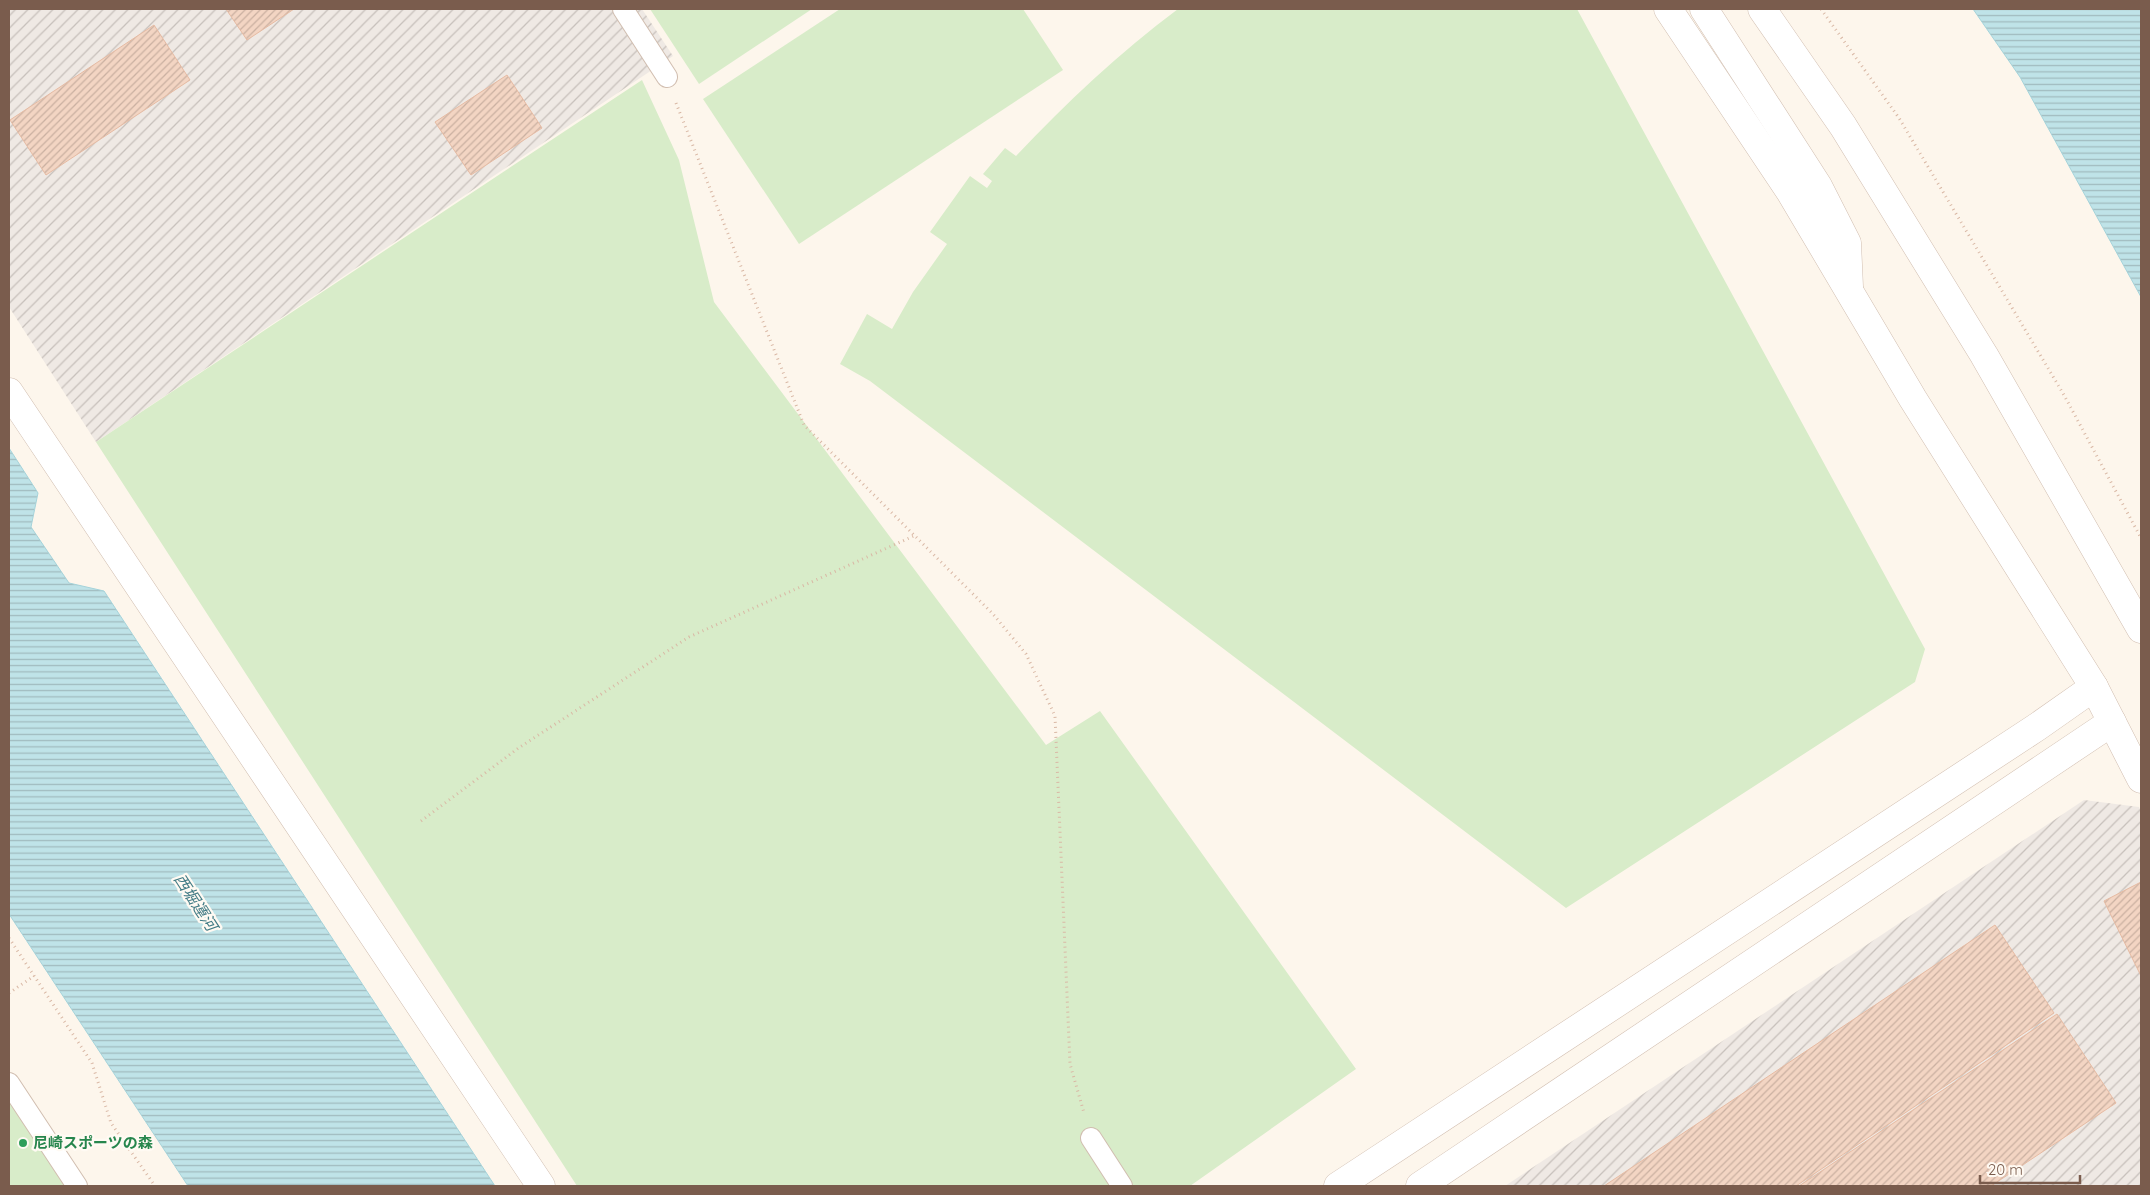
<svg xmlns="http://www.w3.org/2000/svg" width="2150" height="1195" font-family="Quicksand,'Noto Sans JP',sans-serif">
<defs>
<pattern id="industrial-furrows" width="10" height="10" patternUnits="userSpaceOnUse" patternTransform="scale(1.25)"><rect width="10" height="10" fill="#efe9e4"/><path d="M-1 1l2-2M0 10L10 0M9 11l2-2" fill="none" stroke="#c7c0bb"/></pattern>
<pattern id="water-rules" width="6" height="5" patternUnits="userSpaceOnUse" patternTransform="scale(1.25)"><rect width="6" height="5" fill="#bfe3e8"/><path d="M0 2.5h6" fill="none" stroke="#a0bbbe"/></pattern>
<pattern id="building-hatch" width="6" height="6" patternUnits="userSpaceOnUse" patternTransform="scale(1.25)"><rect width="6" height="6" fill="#f3d5c3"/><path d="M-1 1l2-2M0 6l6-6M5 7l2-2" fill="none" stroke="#cab0a1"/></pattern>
</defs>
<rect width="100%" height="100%" fill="#fdf6ec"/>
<!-- industrial -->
<g fill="url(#industrial-furrows)">
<polygon points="9,9 642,9 673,56 96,442 9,307"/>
<polygon points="2084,800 2139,807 2141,812 2141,1186 1505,1186"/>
</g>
<!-- grass -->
<g fill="#d8ecc9">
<polygon points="650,9 812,9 699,84"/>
<polygon points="840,9 1023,9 1063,70 799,244 703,99"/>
<path d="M1178,9H1577L1925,649L1915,682L1566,908L870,381L840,364L867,314L892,329L913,292L947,244L930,232L970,176L987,188L992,181L983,174L1005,148L1016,156C1066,103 1120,52 1178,9Z"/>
<polygon points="642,80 679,160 714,302 1046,745 1100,711 1356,1069 1190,1186 577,1186 96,442"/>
<polygon points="9,1099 65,1186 9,1186"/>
</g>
<!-- water -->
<g fill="url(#water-rules)" stroke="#a5d3da">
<polygon points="1973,9 2141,9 2141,297 2020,77"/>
<polygon points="9,448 38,493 31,527 69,583 104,591 495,1186 188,1186 9,914"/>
</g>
<!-- building -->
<g fill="url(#building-hatch)" stroke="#e6bba3">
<polygon points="226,9 294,9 247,40"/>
<polygon points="154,25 190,80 46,175 10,120"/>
<polygon points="507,75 542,128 471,175 435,122"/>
<polygon points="2141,882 2141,976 2104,901"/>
<polygon points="1995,925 2054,1013 1796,1186 1604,1186"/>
<polygon points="2057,1014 2116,1103 1991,1186 1799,1186"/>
</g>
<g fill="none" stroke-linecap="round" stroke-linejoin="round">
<!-- service casing -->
<g stroke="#d1beb0" stroke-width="22">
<g id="service">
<polyline points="623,9 667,77"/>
<polyline points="9,1083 77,1186"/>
<polyline points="1091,1138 1122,1186"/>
</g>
</g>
<!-- minor casing -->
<g stroke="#d1beb0" stroke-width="29">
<polyline id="minor" points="9,392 541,1186"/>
</g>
<!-- tertiary casing -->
<g stroke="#d1beb0" stroke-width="29">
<g id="tertiary">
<polyline points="1668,9 1791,193 1913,399 2094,687"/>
<polyline points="1704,9 1818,186 1847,243 1849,287"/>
<polyline points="1762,9 1843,126 1984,355 2141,629"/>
<polyline points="1338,1186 2037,727 2094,687 2141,779"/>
<polyline points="1420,1186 2112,722"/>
</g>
</g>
<!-- path -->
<g stroke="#d9b8a5" stroke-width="3" stroke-dasharray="1 4" stroke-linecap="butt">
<polyline points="1821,9 1899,118 2064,395 2141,538"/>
<polyline points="676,103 804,425 993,614 1026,654 1055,716 1070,1064 1084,1113"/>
<polyline points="421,821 520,747 689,637 916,535"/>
<polyline points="9,938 92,1063 111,1123 155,1186"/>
<polyline points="9,993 34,976"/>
</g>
<!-- service -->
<use href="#service" stroke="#fff" stroke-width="20"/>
<!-- minor -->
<use href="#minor" stroke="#fff" stroke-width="28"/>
<!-- tertiary -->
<use href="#tertiary" stroke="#fff" stroke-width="28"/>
</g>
<!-- markers -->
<circle fill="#2e9e5b" stroke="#fffaf3" stroke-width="2" cx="23" cy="1143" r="5"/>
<g text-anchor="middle" stroke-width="4.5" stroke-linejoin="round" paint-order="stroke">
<!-- leisure labels -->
<g font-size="15" font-weight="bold" fill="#27864d" stroke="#fffaf3" text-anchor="start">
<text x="33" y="1148">尼崎スポーツの森</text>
</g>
<!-- water labels -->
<g font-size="16" font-style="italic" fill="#437c86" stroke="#fffaf3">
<text transform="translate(196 902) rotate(57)" y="6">西堀運河</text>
</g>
</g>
<!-- border -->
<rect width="2150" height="1195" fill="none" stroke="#7a5c4d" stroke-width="20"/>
<!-- scale -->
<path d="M1980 1175v8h100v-8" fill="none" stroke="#7a5c4d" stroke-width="2.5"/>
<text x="1988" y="1175" font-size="15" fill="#7a5c4d" stroke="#fffaf3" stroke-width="4" paint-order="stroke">20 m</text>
</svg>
